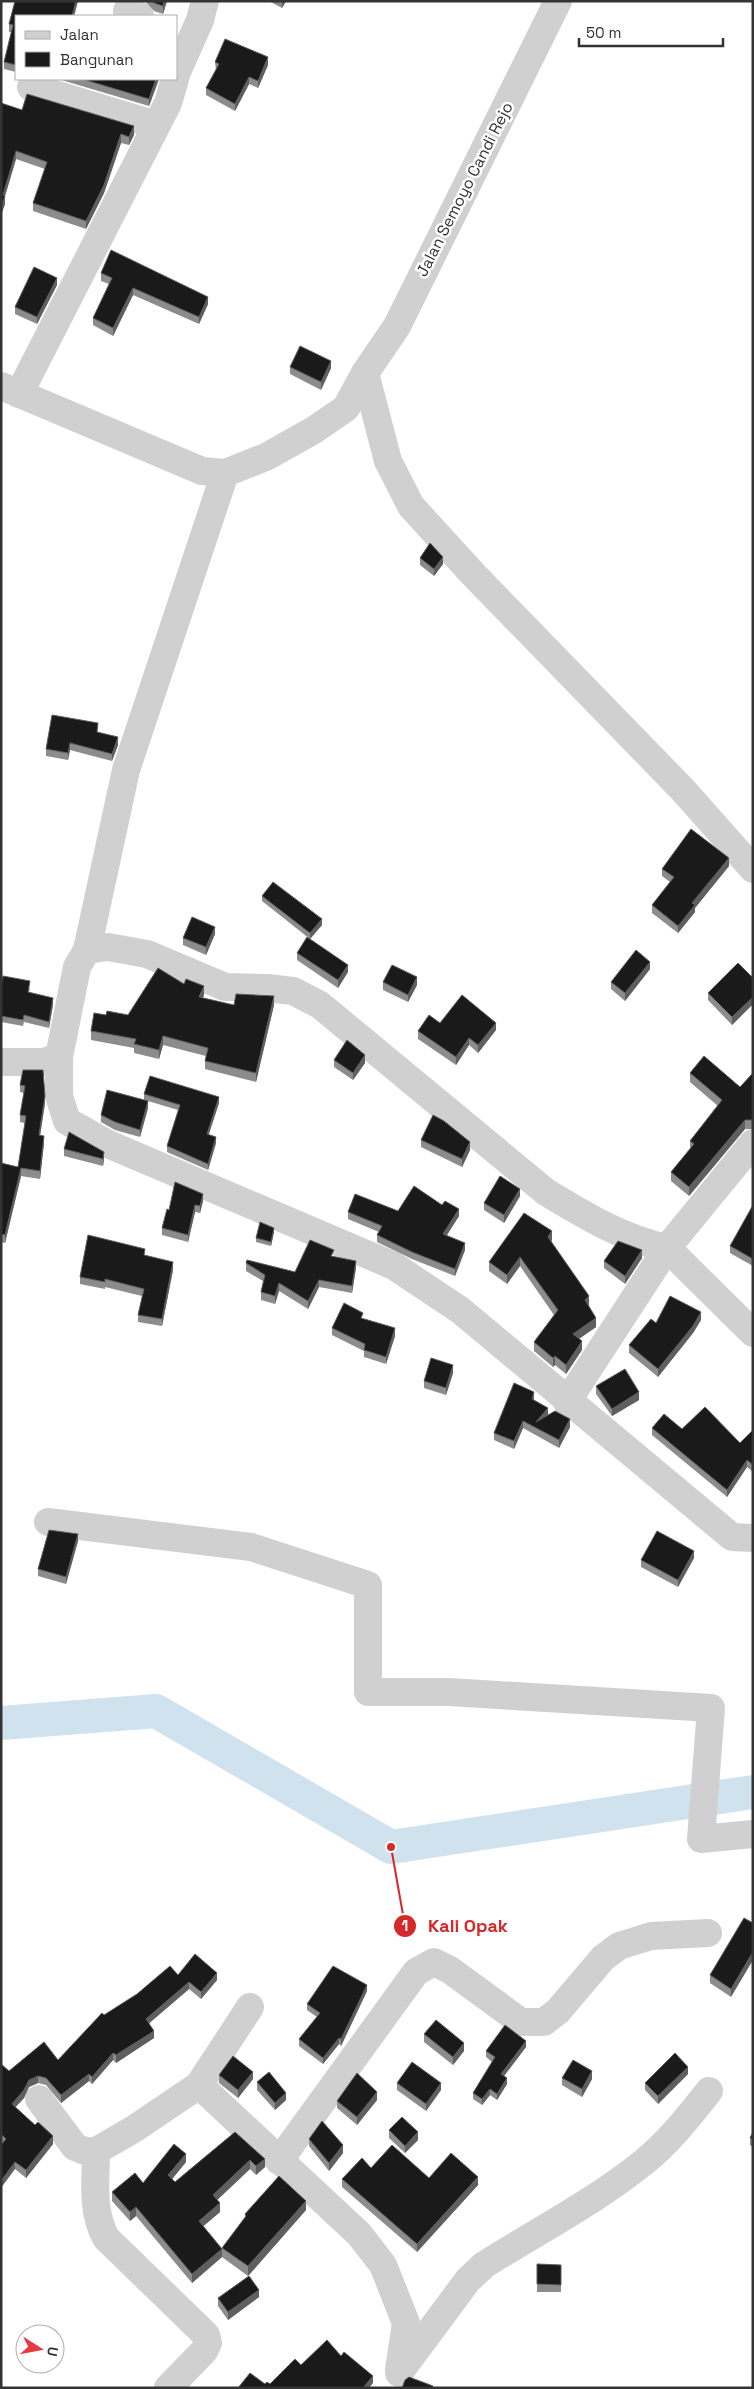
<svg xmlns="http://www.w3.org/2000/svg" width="754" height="2389" font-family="'Space Grotesk',sans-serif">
<rect width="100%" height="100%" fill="#fff"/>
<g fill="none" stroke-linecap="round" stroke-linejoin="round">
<!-- river -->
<polyline stroke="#cfe2ee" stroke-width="34" points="1,1723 156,1711 391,1847 753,1792"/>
<!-- minor -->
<g stroke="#d0d0d0" stroke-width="28">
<polyline points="127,11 140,16"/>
<polyline points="176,74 200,20 205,1"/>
<polyline points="31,87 156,125"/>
<polyline points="365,373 388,461 411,506 473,574 683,790 753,869"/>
<polyline points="1,386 202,471 225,473 266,457 314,430 346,408 365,373 397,326 558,1"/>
<polyline points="19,394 168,103 175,79"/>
<polyline points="87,950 126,770 225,473"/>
<polyline points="59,1057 59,1096 67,1121 108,1144 394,1266 460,1310 732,1537 753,1538"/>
<path d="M1,1062H43L59,1057L77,967L87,950L108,947L147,954L225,987L267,988L293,991L320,1005L546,1192C584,1215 623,1239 667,1248L753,1333"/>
<polyline points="567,1402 667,1248 753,1143"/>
<polyline points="48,1522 251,1547 368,1585 368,1692 449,1692 711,1708 701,1839 753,1834"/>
<polyline points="199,2085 359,2234 383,2265 406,2323 399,2370"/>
<polyline points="39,2099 75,2147 85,2151 96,2151 134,2129 199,2085 250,2007"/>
<path d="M96,2151C96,2181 91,2210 106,2238L206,2335L208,2343L204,2351L168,2388"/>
<polyline points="279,2161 416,1972 434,1962 450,1970 521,2022 544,2022 558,2011 603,1958 619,1946 651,1936 708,1933"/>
<path d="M399,2373L468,2280L484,2265C536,2232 596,2201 644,2162C669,2142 689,2116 709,2091"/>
</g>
</g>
<!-- wall -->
<g fill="#8c8c8c">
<polygon points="15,1 78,1 74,16 16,16 16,72 4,69 4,62 12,32 9,32 9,24"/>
<polygon points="145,1 167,1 163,14 154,11"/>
<polygon points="269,1 286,1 282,8"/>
<polygon points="215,62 268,65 258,88 249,84 235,111 206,95 206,88 216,70"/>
<polygon points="58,79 159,79 149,106"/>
<polygon points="1,103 22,110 134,135 129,145 121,143 104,193 86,229 33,211 33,203 45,169 16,159 5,196 5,204 1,215"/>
<polygon points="101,273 208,304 199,324 133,295 113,336 93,325 93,318 109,284 101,281"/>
<polygon points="57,285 37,324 15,314 15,307"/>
<polygon points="290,367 331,368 321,390 290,374"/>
<polygon points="420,558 443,564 434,576 420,565"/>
<polygon points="98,732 118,745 112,761 70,750 68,760 46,756 46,749"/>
<polygon points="729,866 695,908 695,912 678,933 652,913 652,905 670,882 662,876 662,869"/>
<polygon points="262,896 322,925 310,939 262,901"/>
<polygon points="215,934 206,955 183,945 183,938"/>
<polygon points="297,953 348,972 338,988 297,960"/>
<polygon points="650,969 625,1001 611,989 611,982"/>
<polygon points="753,978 753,1004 732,1025 708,1000 708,993"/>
<polygon points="383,982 417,985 408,1002 383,990"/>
<polygon points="184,984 204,995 203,998 234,1005 274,1005 256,1082 205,1069 205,1061 206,1056 163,1045 159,1059 134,1053 134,1048 91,1040 91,1031 106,1015 128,1015"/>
<polygon points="1,986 30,988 29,992 53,1005 49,1028 24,1022 23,1026 1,1022"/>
<polygon points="440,1023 496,1030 478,1053 469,1045 456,1065 418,1039 418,1031"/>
<polygon points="334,1060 365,1063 353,1080 334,1067"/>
<polygon points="23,1070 45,1103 40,1135 44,1143 40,1179 21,1176 5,1243 1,1242 1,1163 18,1167 25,1123 20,1122 20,1115 24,1093 20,1092 20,1085"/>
<polygon points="690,1073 740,1087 753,1073 753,1129 745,1129 689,1196 671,1181 671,1172 690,1149 690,1141 718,1106 690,1082"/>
<polygon points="144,1094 219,1103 208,1135 216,1143 208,1170 167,1152 167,1146 178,1110 148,1101 148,1108 140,1137 115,1130 101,1122 101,1115 144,1100"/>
<polygon points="421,1140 470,1150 462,1167 421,1147"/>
<polygon points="64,1149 104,1159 103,1166 64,1156"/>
<polygon points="520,1196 504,1223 484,1210 484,1203"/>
<polygon points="203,1201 200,1213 195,1212 188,1242 162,1235 162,1228 169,1210"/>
<polygon points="753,1205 753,1266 730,1253 730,1246"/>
<polygon points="398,1211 459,1216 447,1235 465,1250 455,1276 412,1259 377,1242 377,1235 379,1232 348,1219 348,1212"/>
<polygon points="274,1232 271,1246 256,1242 256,1238"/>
<polygon points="552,1240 551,1242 589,1306 596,1327 579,1339 582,1350 566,1374 555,1365 553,1367 534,1351 534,1342 554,1315 520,1266 507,1284 489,1271 489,1262"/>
<polygon points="145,1255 173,1270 162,1326 138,1322 138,1315 142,1296 105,1287 105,1289 80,1284 80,1277"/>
<polygon points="334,1257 356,1268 352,1293 319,1287 308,1309 279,1291 275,1304 261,1300 261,1292 263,1281 246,1271 246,1263 295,1272"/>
<polygon points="642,1258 625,1284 604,1268 604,1261"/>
<polygon points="363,1319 395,1336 386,1364 364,1357 364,1351 332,1335 332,1328"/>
<polygon points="701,1320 693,1333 658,1377 629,1353 629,1345 656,1323"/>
<polygon points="453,1373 446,1395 424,1388 424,1381"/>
<polygon points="596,1386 639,1400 612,1416 596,1394"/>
<polygon points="534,1399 534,1400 548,1415 570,1427 559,1448 523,1428 514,1449 494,1440 494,1433"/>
<polygon points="652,1428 682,1429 740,1443 753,1430 753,1472 747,1467 727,1497 652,1435"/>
<polygon points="78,1541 66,1584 38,1576 38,1569"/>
<polygon points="694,1558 678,1587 641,1567 641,1560"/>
<polygon points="744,1918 731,1997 710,1983 710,1975"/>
<polygon points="178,1975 217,1980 201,1999 189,1989 149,2023 154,2038 116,2063 113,2060 92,2084 89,2081 61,2103 46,2085 38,2083 29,2087 24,2098 15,2107 53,2144 26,2178 15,2169 1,2142 1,2064 9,2071 58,2060 104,2015"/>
<polygon points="367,1991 341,2046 339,2044 323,2064 299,2046 299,2039 317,2017 307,2010 307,2004"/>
<polygon points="424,2034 464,2051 453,2065 424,2042"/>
<polygon points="526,2047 504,2076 507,2084 497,2100 490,2095 482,2105 473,2099 473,2093 492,2062 486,2057 486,2051"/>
<polygon points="688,2074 658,2104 645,2090 645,2083"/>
<polygon points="219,2075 253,2079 238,2098 219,2083"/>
<polygon points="562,2078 592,2079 582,2097 562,2085"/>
<polygon points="257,2082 286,2100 275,2110 257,2090"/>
<polygon points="397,2083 441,2090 426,2111 397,2090"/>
<polygon points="377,2100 357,2125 337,2108 337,2101"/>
<polygon points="389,2130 418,2140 405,2153 389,2138"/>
<polygon points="235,2132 265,2167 256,2175 250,2169 217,2200 220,2212 203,2226 222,2249 245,2218 245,2214 306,2210 248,2276 222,2257 192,2283 136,2216 130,2221 112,2201 112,2192 143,2183 186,2162 172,2179 175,2182"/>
<polygon points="753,2132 753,2147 750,2145 750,2138"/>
<polygon points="309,2139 343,2153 329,2171 309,2146"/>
<polygon points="371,2168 429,2178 478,2185 417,2252 342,2187 342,2179"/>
<polygon points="537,2264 561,2265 561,2292 537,2292"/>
<polygon points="259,2297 228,2320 218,2306 218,2298"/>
</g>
<!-- shaded-wall -->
<g fill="#5f5f5f">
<polygon points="76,1 78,1 74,16 72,16"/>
<polygon points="164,1 167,1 163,14 163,6"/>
<polygon points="282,1 286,1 282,8"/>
<polygon points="268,57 268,65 258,88 258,81"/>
<polygon points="249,77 249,84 235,111 235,104"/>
<polygon points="156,79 159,79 149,106 149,99"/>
<polygon points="134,126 134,135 129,145 129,137"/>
<polygon points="121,134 121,143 104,193 86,229 86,221"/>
<polygon points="16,151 16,159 5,196 5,204 1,215 3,195"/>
<polygon points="57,278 57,285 37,324 37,317"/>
<polygon points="133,288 133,295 113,336 113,328"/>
<polygon points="208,297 208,304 199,324 199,317"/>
<polygon points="331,361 331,368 321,390 321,382"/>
<polygon points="443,557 443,564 434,576 434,569"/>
<polygon points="118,737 118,745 112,761 112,754"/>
<polygon points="70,743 70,750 68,760 68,753"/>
<polygon points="729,858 729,866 695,908 695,912 678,933 678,926 692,903"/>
<polygon points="322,919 322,925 310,939 310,933"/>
<polygon points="215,927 215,934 206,955 206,947"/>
<polygon points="650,962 650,969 625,1001 625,993"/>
<polygon points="348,965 348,972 338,988 338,980"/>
<polygon points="417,977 417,985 408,1002 408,995"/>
<polygon points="204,986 204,995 199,1006 199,997"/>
<polygon points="274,996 274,1005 256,1082 256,1073"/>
<polygon points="753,997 753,1004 732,1025 732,1017"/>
<polygon points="53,998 53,1005 49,1028 49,1022"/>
<polygon points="496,1023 496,1030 478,1053 478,1045"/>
<polygon points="163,1036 163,1045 159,1059 159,1050"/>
<polygon points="469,1038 469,1045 456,1065 456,1057"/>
<polygon points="365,1055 365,1063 353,1080 353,1073"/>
<polygon points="45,1096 45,1103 39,1143 39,1135"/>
<polygon points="219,1097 219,1103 207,1140 207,1134"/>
<polygon points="148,1101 148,1108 140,1137 140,1130"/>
<polygon points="745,1120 745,1129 689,1196 689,1187"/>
<polygon points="44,1136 44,1143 40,1179 40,1171"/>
<polygon points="216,1137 216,1143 208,1170 208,1164"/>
<polygon points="470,1142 470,1150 462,1167 462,1159"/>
<polygon points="104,1152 104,1159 103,1166 103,1159"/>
<polygon points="21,1168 21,1176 5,1243 5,1235"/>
<polygon points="520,1189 520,1196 504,1223 504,1215"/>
<polygon points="203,1194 203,1201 200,1213 200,1206"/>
<polygon points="195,1205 195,1212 188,1242 188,1235"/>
<polygon points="459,1209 459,1216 443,1241 443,1234"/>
<polygon points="274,1228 274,1232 271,1246 271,1242"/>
<polygon points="552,1231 552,1240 548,1247 548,1237"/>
<polygon points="465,1243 465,1250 455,1276 455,1269"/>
<polygon points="642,1250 642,1258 625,1284 625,1276"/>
<polygon points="520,1257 520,1266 507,1284 507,1275"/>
<polygon points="356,1261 356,1268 352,1293 352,1286"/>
<polygon points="173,1262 173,1270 162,1326 162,1319"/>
<polygon points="319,1280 319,1287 308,1309 308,1301"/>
<polygon points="279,1283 279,1291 275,1304 275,1296"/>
<polygon points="589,1296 589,1306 585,1309 585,1300"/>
<polygon points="701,1312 701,1320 693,1333 658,1377 658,1369"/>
<polygon points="596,1318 596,1327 573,1343 573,1334"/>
<polygon points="395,1328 395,1336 386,1364 386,1357"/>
<polygon points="582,1341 582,1350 566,1374 566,1365"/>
<polygon points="555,1356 555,1365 553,1367 553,1358"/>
<polygon points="453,1365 453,1373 446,1395 446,1388"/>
<polygon points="534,1392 534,1399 532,1406 532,1399"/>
<polygon points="639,1392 639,1400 612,1416 612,1409"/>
<polygon points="548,1408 548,1415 536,1422"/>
<polygon points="570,1419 570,1427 559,1448 559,1440"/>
<polygon points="523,1421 523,1428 514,1449 514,1441"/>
<polygon points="747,1460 747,1467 727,1497 727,1490"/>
<polygon points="78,1534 78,1541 66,1584 66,1577"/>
<polygon points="694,1551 694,1558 678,1587 678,1580"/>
<polygon points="753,1952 753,1960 731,1997 731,1989"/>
<polygon points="217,1973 217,1980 201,1999 201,1992"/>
<polygon points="189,1982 189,1989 146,2026 146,2019"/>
<polygon points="367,1985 367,1991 341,2046 341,2039"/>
<polygon points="154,2031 154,2038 116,2063 116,2055"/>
<polygon points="339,2038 339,2044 323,2064 323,2058"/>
<polygon points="526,2041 526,2047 501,2080 501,2074"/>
<polygon points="464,2043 464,2051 453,2065 453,2057"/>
<polygon points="113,2053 113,2060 92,2084 92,2077"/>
<polygon points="688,2067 688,2074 658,2104 658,2096"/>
<polygon points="592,2071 592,2079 582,2097 582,2089"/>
<polygon points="253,2072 253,2079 238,2098 238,2090"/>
<polygon points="89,2074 89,2081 61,2103 61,2095"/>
<polygon points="38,2076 38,2083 29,2087 24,2098 12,2111 12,2104 29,2080"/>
<polygon points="507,2078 507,2084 497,2100 497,2094"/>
<polygon points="441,2083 441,2090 426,2111 426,2104"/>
<polygon points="490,2089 490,2095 482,2105 482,2099"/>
<polygon points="377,2092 377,2100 357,2125 357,2117"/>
<polygon points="286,2093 286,2100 275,2110 275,2103"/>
<polygon points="418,2132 418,2140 405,2153 405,2146"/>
<polygon points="53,2136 53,2144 26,2178 26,2170"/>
<polygon points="343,2145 343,2153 329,2171 329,2163"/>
<polygon points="186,2154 186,2162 168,2184 168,2175"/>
<polygon points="265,2159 265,2167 256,2175 256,2166"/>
<polygon points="250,2160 250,2169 213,2204 213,2195"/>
<polygon points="15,2162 15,2169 1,2188 1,2181"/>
<polygon points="478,2177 478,2185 417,2252 417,2244"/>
<polygon points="306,2201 306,2210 248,2276 248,2266"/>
<polygon points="220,2203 220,2212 199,2230 199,2221"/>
<polygon points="136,2207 136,2216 130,2221 130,2212"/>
<polygon points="222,2249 222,2257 192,2283 192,2274"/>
<polygon points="259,2290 259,2297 228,2320 228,2312"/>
<polygon points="373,2376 373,2383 369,2388 363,2388"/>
</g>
<!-- building -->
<g fill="#1a1a1a" stroke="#5f5f5f">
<polygon points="15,1 76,1 72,16 16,16 16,65 4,62 13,25 9,24"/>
<polygon points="153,1 164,1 163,6 154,3"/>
<polygon points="225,39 268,57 258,81 249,77 235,104 206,88 219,64 215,62"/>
<polygon points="82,79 156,79 149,99"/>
<polygon points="27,94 134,126 129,137 121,134 104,185 86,221 33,203 47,162 16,151 3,195 5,196 1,206 1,103 22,110"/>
<polygon points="111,250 208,297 199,317 133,288 113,328 93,318 112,278 101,273"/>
<polygon points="34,267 57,278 37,317 15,307"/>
<polygon points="300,346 331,361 321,382 290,367"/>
<polygon points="430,543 443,557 434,569 420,558"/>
<polygon points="52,715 98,723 97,732 118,737 112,754 70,743 68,753 46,749"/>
<polygon points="691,829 729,858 692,903 695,905 678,926 652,905 674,877 662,869"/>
<polygon points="273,882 322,919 310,933 262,896"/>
<polygon points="192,917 215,927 206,947 183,938"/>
<polygon points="307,937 348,965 338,980 297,953"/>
<polygon points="636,950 650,962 625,993 611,982"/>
<polygon points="738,963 753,978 753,997 732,1017 708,993"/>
<polygon points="392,965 417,977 408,995 383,982"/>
<polygon points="158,968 184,984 186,979 204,986 199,997 234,1005 236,994 274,996 256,1073 205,1061 208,1048 163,1036 159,1050 134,1044 136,1039 91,1031 94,1013 106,1015 107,1011 128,1015"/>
<polygon points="3,976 30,981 28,992 53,998 49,1022 24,1015 23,1020 1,1016 1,986"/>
<polygon points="462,995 496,1023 478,1045 469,1038 456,1057 418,1031 429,1015 440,1023"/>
<polygon points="347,1040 365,1055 353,1073 334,1060"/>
<polygon points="704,1056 740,1087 753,1073 753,1120 745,1120 689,1187 671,1172 694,1144 690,1141 722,1100 690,1073"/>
<polygon points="23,1070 43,1070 45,1096 39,1135 44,1136 40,1171 21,1168 5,1235 1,1234 1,1163 18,1167 26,1116 20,1115 25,1086 20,1085"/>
<polygon points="150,1076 219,1097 207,1134 216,1137 208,1164 167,1146 180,1105 144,1094"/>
<polygon points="107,1090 148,1101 140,1130 115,1122 101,1115"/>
<polygon points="433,1115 444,1121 470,1142 462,1159 421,1140"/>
<polygon points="69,1132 104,1152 103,1159 64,1149"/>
<polygon points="500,1176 520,1189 504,1215 484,1203"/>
<polygon points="175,1182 203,1194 200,1206 195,1205 188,1235 162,1228 167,1209 169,1210"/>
<polygon points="414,1186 442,1205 445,1201 459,1209 443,1234 465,1243 455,1269 412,1252 377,1235 382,1226 348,1212 355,1194 398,1211"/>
<polygon points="753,1205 753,1259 730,1246"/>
<polygon points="524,1213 552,1231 548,1237 589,1296 585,1300 596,1318 573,1334 582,1341 566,1365 555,1356 553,1358 534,1342 558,1310 520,1257 507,1275 489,1262"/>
<polygon points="260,1222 274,1228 271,1242 256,1238"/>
<polygon points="88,1235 145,1249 144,1255 173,1262 162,1319 138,1315 144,1289 105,1279 105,1282 80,1277"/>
<polygon points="310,1240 334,1250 331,1256 356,1261 352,1286 319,1280 308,1301 279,1283 275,1296 261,1292 265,1275 246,1263 247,1260 295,1272"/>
<polygon points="618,1241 642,1250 625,1276 604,1261"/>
<polygon points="670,1296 701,1312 693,1326 658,1369 629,1345 651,1319 656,1323"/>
<polygon points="344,1303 363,1313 361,1318 395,1328 386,1357 364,1350 365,1344 332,1328"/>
<polygon points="431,1358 453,1365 446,1388 424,1381"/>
<polygon points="625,1369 639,1392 612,1409 596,1386"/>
<polygon points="514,1383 534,1392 532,1399 548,1408 536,1422 555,1411 570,1419 559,1440 523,1421 514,1441 494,1433"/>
<polygon points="705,1407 740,1443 753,1430 753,1465 747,1460 727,1490 652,1428 664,1414 682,1429"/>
<polygon points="49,1530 78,1534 66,1577 38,1569"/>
<polygon points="657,1531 694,1551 678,1580 641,1560"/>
<polygon points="744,1918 753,1923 753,1952 731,1989 710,1975"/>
<polygon points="195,1954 217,1973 201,1992 189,1982 146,2019 154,2031 116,2055 113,2053 92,2077 89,2074 61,2095 46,2078 38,2076 29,2080 24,2090 12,2104 35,2125 38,2122 53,2136 26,2170 15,2162 1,2181 1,2145 6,2139 1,2134 1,2124 2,2123 1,2122 1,2064 9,2071 44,2042 58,2060 102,2013 104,2015 137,1994 170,1966 178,1975"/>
<polygon points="333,1966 367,1985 341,2039 339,2038 323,2058 299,2039 320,2013 307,2004"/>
<polygon points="436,2020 464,2043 453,2057 424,2034"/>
<polygon points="505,2025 526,2041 501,2074 507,2078 497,2094 490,2089 482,2099 473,2093 495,2057 486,2051"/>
<polygon points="675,2053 688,2067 658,2096 645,2083"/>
<polygon points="233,2056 253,2072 238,2090 219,2075"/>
<polygon points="573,2060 592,2071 582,2089 562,2078"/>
<polygon points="412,2062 441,2083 426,2104 397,2083"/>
<polygon points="269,2072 286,2093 275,2103 257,2082"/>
<polygon points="357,2073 377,2092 357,2117 337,2101"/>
<polygon points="402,2117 418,2132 405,2146 389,2130"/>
<polygon points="322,2121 343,2145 329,2163 309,2139"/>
<polygon points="235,2132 265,2159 256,2166 250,2160 213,2195 220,2203 199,2221 222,2249 192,2274 136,2207 130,2212 112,2192 135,2173 143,2183 174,2144 186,2154 168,2175 175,2182"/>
<polygon points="753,2132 753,2139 750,2138"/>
<polygon points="392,2145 429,2178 451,2153 478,2177 417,2244 342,2179 362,2158 371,2168"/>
<polygon points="279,2176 306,2201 248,2266 222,2248 246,2216 245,2214"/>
<polygon points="537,2264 561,2265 561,2285 537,2284"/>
<polygon points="249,2276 259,2290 228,2312 218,2298"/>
<polygon points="327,2340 341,2356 344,2352 373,2376 363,2388 238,2388 250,2373 265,2384 267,2382 270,2384 295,2359 301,2365"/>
<polygon points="409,2377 433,2386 432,2388 402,2388 405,2380"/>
</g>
<g text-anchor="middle" stroke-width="5" stroke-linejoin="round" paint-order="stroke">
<!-- street labels -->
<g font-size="16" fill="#333" stroke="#fff">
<text transform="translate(464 189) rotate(-63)" y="6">Jalan Semoyo Candi Rejo</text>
</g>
</g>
<!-- callouts -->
<path fill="none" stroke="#d62828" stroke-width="2" d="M391 1847L405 1926"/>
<g fill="#d62828" stroke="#fff" stroke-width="2">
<circle cx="391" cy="1847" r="5"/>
<circle cx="405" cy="1926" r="12"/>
</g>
<g font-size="15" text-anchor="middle" font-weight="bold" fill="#fff">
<text x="405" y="1931">1</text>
</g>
<g font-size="18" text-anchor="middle" font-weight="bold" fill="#d62828" stroke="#fff" stroke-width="5" stroke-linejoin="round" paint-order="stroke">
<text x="468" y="1932">Kali Opak</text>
</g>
<!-- border -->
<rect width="754" height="2389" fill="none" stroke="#333333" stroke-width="5"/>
<!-- legend -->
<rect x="15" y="15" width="162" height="65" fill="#ffffff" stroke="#adadad"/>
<rect x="25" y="31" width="25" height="8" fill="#d0d0d0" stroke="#adadad"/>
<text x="60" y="40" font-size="15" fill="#333333">Jalan</text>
<rect x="25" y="52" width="25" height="15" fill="#1a1a1a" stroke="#adadad"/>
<text x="60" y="65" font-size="15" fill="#333333">Bangunan</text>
<!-- north arrow -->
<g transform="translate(40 2349) rotate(101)"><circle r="24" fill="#ffffff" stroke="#adadad"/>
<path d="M0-4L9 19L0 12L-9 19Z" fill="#e63946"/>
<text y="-8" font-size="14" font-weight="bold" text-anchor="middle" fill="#333333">U</text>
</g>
<!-- scale -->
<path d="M579 38v8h144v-8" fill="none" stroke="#333333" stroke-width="2.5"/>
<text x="586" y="38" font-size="15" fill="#333333" stroke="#ffffff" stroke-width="4" paint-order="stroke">50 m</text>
</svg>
